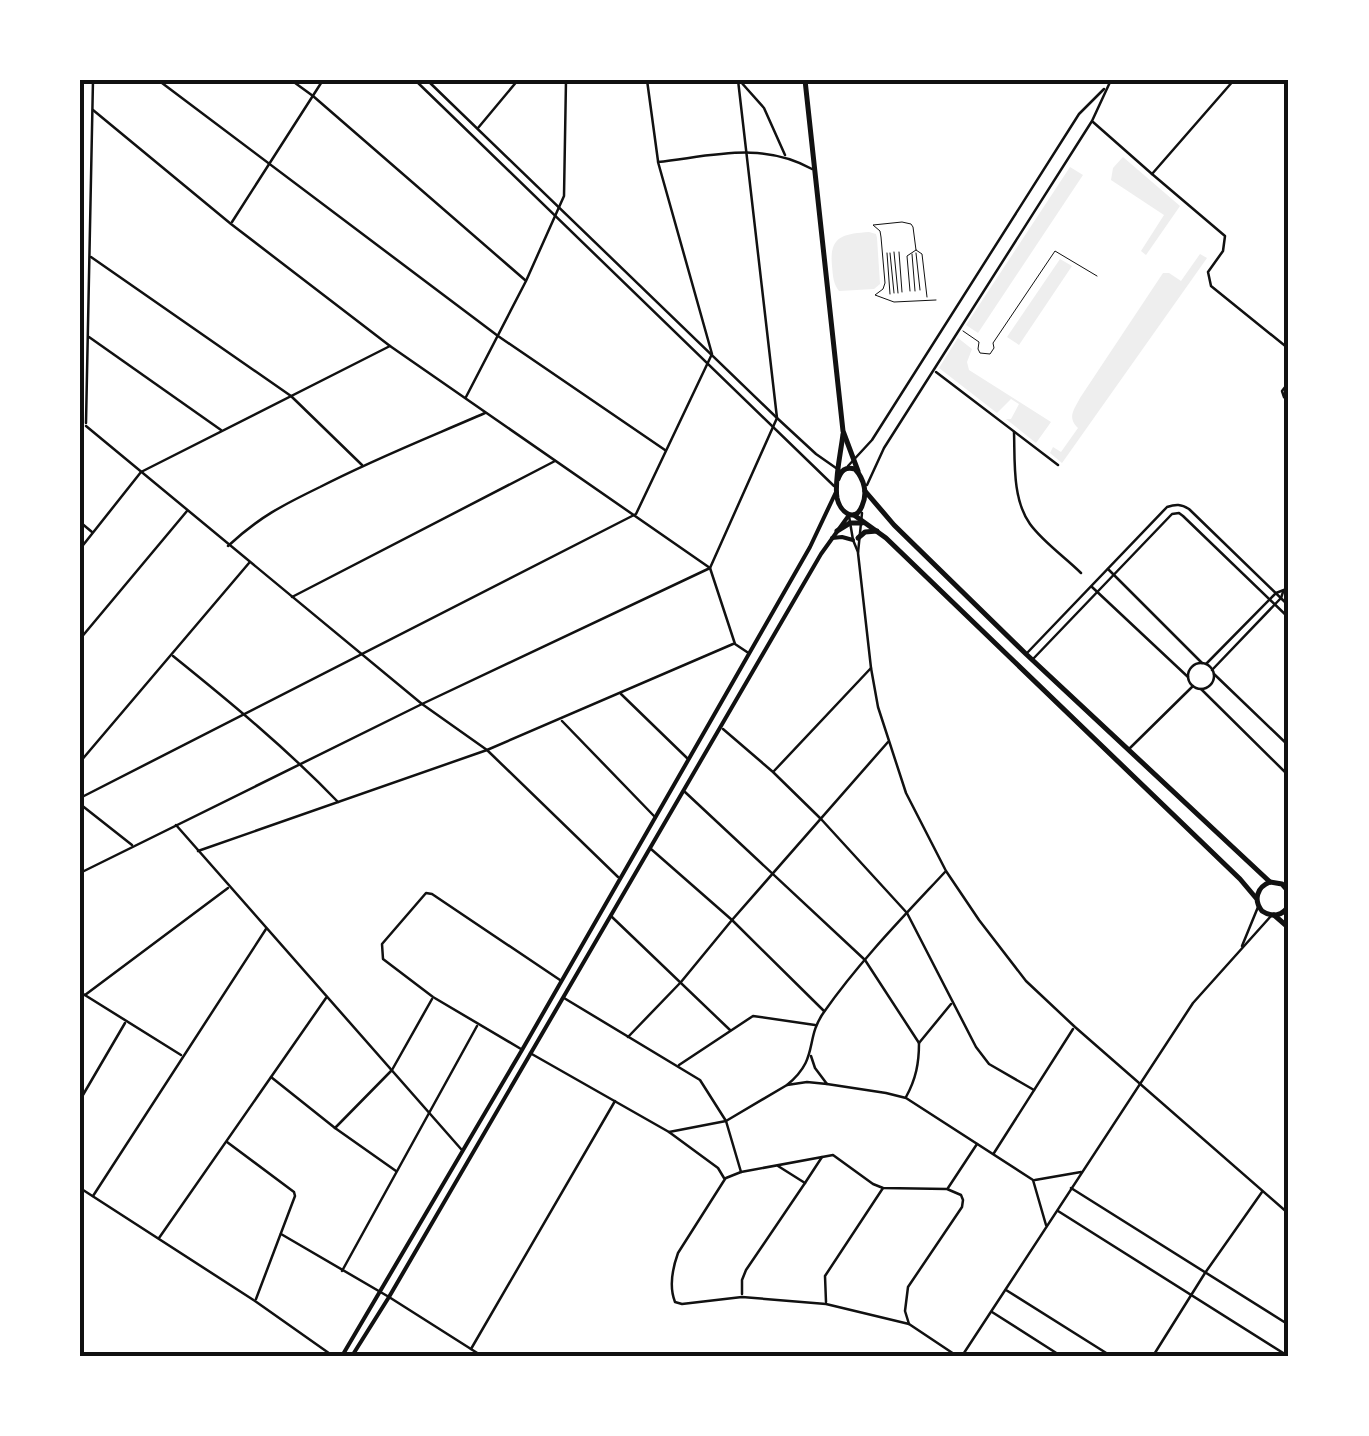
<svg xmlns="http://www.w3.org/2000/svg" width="1369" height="1436" font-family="Inter,sans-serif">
<rect width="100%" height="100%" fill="#fff"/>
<!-- green -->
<g fill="#eee">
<polygon points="1123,157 1180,206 1146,255 1141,251 1164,215 1111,180 1113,168"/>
<polygon points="1070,167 1083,175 978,333 966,325"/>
<path d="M869,232L876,234L877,238L880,284L874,289L839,291C833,283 833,276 832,266C829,236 843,234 869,232Z"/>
<path d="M1200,254L1207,258L1062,463L1050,453L1053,447L1061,452L1078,428C1067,417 1074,410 1080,398L1163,273H1169L1181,281Z"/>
<polygon points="1060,259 1072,266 1019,345 1007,337"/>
<polygon points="958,338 972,349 967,362 969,370 1051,422 1036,443 1006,419 1011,419 1019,404 1011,399 997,413 939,368"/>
</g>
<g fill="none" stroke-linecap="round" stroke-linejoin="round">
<!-- service -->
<g stroke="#111" stroke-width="1">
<polyline points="894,252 898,293"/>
<polyline points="899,252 902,292"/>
<polyline points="887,253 890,294"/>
<polyline points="890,253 894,293"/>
<polyline points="916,253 920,290"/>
<polyline points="912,254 915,291"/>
<polyline points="910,291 907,256 916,250"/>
<polyline points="927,297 922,254 916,250 913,227 911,224 902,222 873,225 880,231 881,237 885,283 883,289 875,295 894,302 936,300"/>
<polyline points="963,331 979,342 978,349 980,353 990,354 994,348 993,343 1055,251 1097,276"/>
</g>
<!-- minor -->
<g stroke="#111" stroke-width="2.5">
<polyline points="158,80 498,336 665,450"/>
<polyline points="291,80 313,96 525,280"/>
<polyline points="415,80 834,486"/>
<polyline points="427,80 777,418 816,454 836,468"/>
<polyline points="647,80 658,161"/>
<polyline points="740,81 764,108 785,155"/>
<polyline points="93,110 231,224 390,346 710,568 735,644 747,652"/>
<polyline points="1093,122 1152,174 1234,80"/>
<polyline points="478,128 518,80"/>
<polyline points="1152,174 1225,236 1223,251 1208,272 1211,286 1289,349"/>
<polyline points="232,222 323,80"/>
<polyline points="91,257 291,396 362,465"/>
<polyline points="89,337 221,430"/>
<polyline points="936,372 1058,465"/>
<polyline points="1289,382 1282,391 1284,397 1289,402"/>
<polyline points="466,397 526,281 564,196 566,80"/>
<polyline points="86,423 93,80"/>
<polyline points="86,426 422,704 487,750 618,877"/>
<path d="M1014,432C1015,460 1012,499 1030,524C1043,542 1065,557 1081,573"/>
<polyline points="848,466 872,440 1079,114 1104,89"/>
<polyline points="867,485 884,448 1092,121 1111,80"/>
<polyline points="862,513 858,553 871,668 878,707 906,793 946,871 979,920 1026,981 1075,1027 1289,1214"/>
<polyline points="849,516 853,540 858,552"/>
<polyline points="80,522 92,532"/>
<path d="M228,546C259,517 283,505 320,487C374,459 430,437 485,413"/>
<polyline points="80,549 141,472 390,346"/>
<polyline points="1108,569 1202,663"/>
<polyline points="1092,587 1188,677"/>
<polyline points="292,597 555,461"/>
<polyline points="80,639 187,511"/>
<path d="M1028,652L1167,507C1176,504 1181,504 1189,509L1289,606"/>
<path d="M173,656C230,702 286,748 338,802"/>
<polyline points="1033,659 1172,514 1179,513 1183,516 1289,618"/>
<circle cx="1201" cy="676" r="13"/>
<polyline points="1206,664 1276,593 1289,588"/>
<polyline points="1212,670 1281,598 1283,592"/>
<polyline points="1214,674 1289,746"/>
<polyline points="1201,689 1289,776"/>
<polyline points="621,694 687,758"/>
<polyline points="562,721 654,816"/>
<polyline points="723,729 773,772 821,819 907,913 976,1047 989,1064 1034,1090"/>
<polyline points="1130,748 1193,686"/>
<polyline points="80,762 249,563"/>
<polyline points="774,771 871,668"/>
<polyline points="685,792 865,960 919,1043"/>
<path d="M80,798L636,514L712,354L658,162C712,156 762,141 812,169"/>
<polyline points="80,804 132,845"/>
<polyline points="176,825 461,1149"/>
<polyline points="651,849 732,920 824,1011"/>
<polyline points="198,851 487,750 733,644"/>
<polyline points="80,873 422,704 710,568 777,418 738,80"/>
<polyline points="612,917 730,1030"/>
<polyline points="1242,946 1258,907"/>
<polyline points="80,992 181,1055"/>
<polyline points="85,995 228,888"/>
<polyline points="564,998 700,1080 726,1121 741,1172"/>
<polyline points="628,1037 681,982 732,920 888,742"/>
<polyline points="521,1049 433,997 383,959 382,944 426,893 432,894 560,980"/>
<polyline points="530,1053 669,1132 718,1168 724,1178"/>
<polyline points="679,1065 753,1016 815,1025"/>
<polyline points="271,1077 335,1128 396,1171"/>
<polyline points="827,1084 886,1093 906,1098 1033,1180 1046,1225"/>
<path d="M787,1085C820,1058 804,1040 824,1012C859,962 903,917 945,872"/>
<path d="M906,1097C916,1079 919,1063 919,1043L951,1004"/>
<polyline points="80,1100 125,1023"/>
<polyline points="335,1128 392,1070 432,999"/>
<polyline points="669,1132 726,1121 787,1085 807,1082 827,1084 815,1068 811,1056"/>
<polyline points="227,1142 294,1192 295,1196 256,1299"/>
<polyline points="994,1153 1073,1029"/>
<polyline points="726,1178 741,1172 833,1155 873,1184 883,1188 947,1189 961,1195 963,1200 962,1207 908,1287 905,1311 909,1324"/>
<path d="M725,1179L678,1253C673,1267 669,1287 675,1302L682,1304L742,1297L826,1304L909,1324L957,1356"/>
<polyline points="1035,1180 1081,1172"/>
<polyline points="805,1183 822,1157"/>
<polyline points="80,1188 255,1301 333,1356"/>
<polyline points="948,1188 977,1144"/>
<polyline points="1071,1188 1289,1325"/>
<polyline points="93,1196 266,929"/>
<polyline points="1058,1211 1288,1356"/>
<polyline points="281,1234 389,1297 482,1356"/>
<polyline points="159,1238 326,998"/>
<polyline points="342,1271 477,1026"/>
<polyline points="1006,1290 1111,1356"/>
<polyline points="742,1294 742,1280 746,1270 805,1183 778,1166"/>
<polyline points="826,1302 825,1276 883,1188"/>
<polyline points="992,1312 1061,1356"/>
<polyline points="471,1349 615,1101"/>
<polyline points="962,1356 1193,1003 1271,916"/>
<polyline points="1153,1356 1205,1273 1262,1192"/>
</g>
<!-- tertiary -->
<g stroke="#111" stroke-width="4">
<polyline points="832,538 842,537 853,540"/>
<polyline points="342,1356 522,1050 710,722 810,547 836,492"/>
<polyline points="352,1356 389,1297 821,554 849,515"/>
</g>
<!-- primary -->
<g stroke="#111" stroke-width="5">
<polyline points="805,80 843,431 858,471"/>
<path d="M838,479C841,471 845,466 855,469C864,479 868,493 862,506C855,524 840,512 837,498C834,481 841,452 843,434"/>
<polyline points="865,491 894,525 1026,654 1270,882"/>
<polyline points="854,515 886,538 1240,879 1256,898"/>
<polyline points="837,531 850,523 862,523"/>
<polyline points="858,538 865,532 877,531"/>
<path d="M1289,892L1282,884L1270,882C1257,887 1253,900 1262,911C1272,918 1283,916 1289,905"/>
<polyline points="1274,915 1289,928"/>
</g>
</g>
<!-- border -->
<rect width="1369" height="1436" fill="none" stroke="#ffffff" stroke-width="165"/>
<rect x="82" y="82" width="1204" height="1272" fill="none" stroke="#111" stroke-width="4"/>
</svg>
